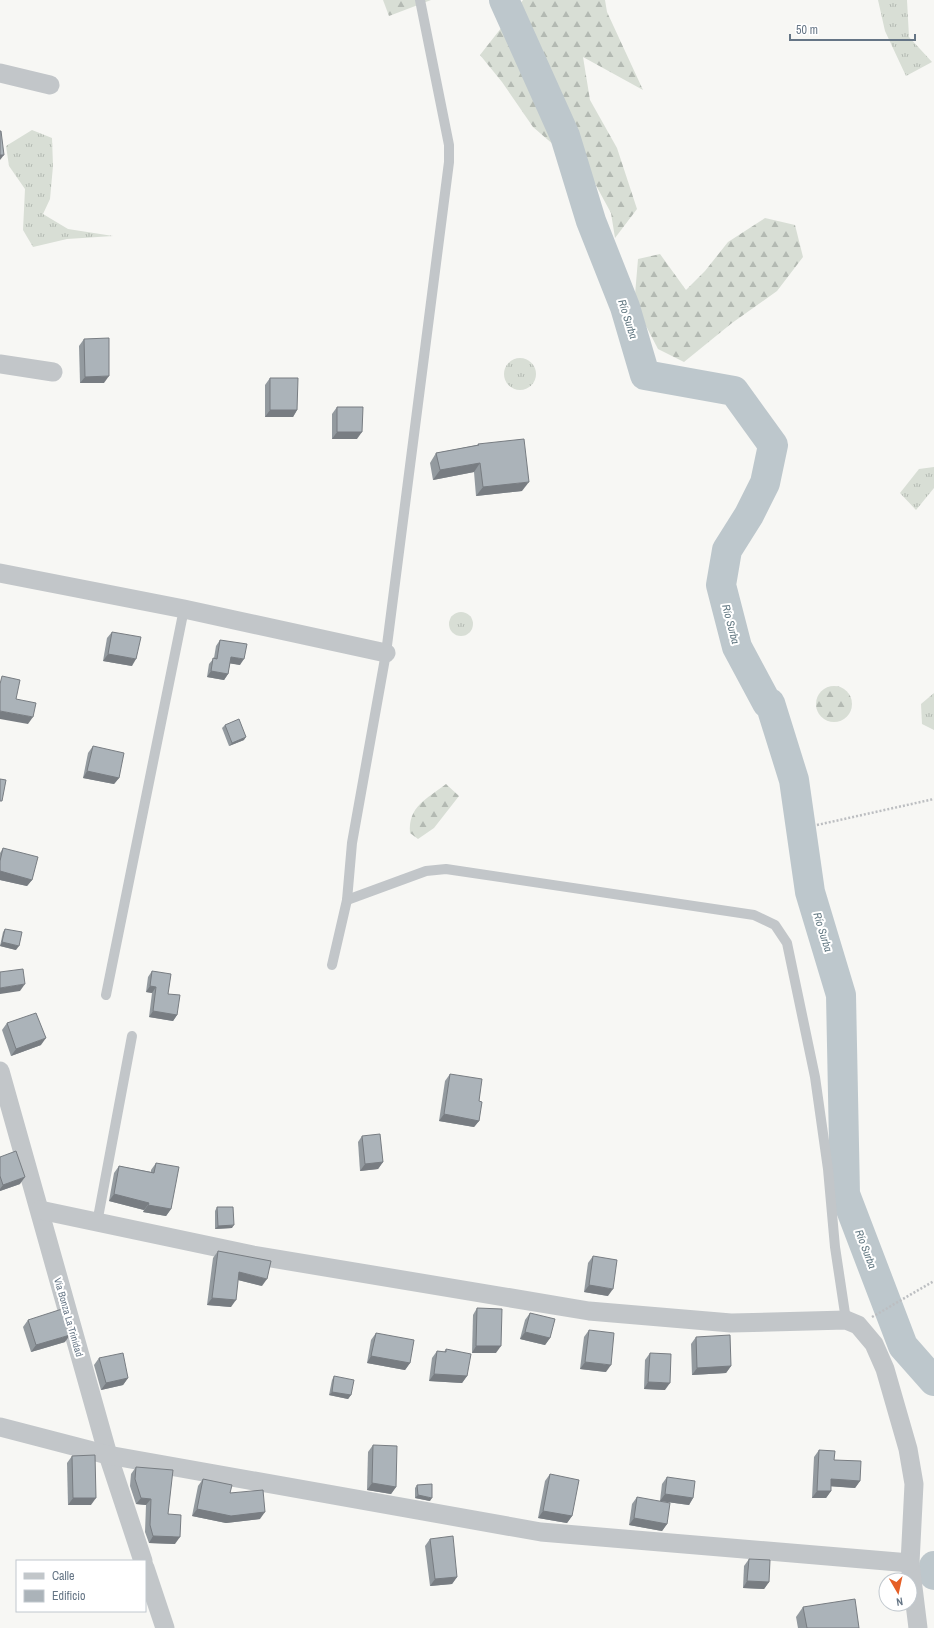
<svg xmlns="http://www.w3.org/2000/svg" width="934" height="1628" font-family="'Archivo Narrow',sans-serif">
<defs>
<pattern id="grass-tufts" width="24" height="20" patternUnits="userSpaceOnUse"><rect width="24" height="20" fill="#d8ded5"/><path d="M3 7l-1-3M5 7V3M7 7l1-3M15 17l-1-3M17 17v-4M19 17l1-3" fill="none" stroke="#b3b9b2"/></pattern>
<pattern id="forest-firs" width="22" height="20" patternUnits="userSpaceOnUse"><rect width="22" height="20" fill="#d8ded5"/><path d="M5 1l3.5 6h-7zM16 11l3.5 6h-7z" fill="#b3b9b2"/></pattern>
</defs>
<rect width="100%" height="100%" fill="#f7f7f4"/>
<!-- grass -->
<g fill="url(#grass-tufts)">
<polygon points="878,0 907,0 909,37 932,62 906,76 885,31"/>
<polygon points="32,130 52,138 53,166 50,199 43,214 68,229 113,236 67,239 33,247 23,230 25,189 9,166 6,146"/>
<circle cx="520" cy="374" r="16"/>
<polygon points="934,467 934,488 916,510 900,493 919,469"/>
<circle cx="461" cy="624" r="12"/>
<polygon points="934,693 934,730 922,724 921,704"/>
</g>
<!-- forest -->
<g fill="url(#forest-firs)">
<polygon points="383,0 431,0 389,16"/>
<polygon points="523,0 605,0 607,12 643,90 583,57 590,100 617,148 637,209 615,238 611,213 592,178 533,127 502,82 480,55"/>
<polygon points="765,218 795,225 803,257 777,291 732,323 684,362 658,349 645,324 635,295 638,259 660,254 686,290 705,271 728,242"/>
<circle cx="834" cy="704" r="18"/>
<path d="M446,784L459,796L434,828L418,839L410,833C408,806 427,799 446,784Z"/>
</g>
<g fill="none" stroke-linecap="round" stroke-linejoin="round">
<!-- river -->
<g stroke="#bdc7cc" stroke-width="30">
<polyline points="504,0 565,136 591,221 625,307 645,375 734,391 773,445 765,483 749,515 727,550 721,585 737,647 767,703 770,703 794,780 810,892 841,995 845,1194 903,1346 934,1381"/>
<polyline points="934,1566 934,1575"/>
</g>
<!-- path -->
<g stroke="#bcbec1" stroke-width="2.5" stroke-dasharray="2 2" stroke-linecap="butt">
<polyline points="817,825 934,799"/>
<polyline points="872,1317 934,1281"/>
</g>
<!-- lane -->
<g stroke="#c2c6c9" stroke-width="10">
<polyline points="347,900 426,871 446,869 754,915 775,925 787,943 815,1077 828,1169 835,1247 846,1320"/>
<polyline points="332,965 347,900 352,843 386,653 449,162 449,145 420,0"/>
<polyline points="106,995 184,609"/>
<polyline points="97,1223 132,1036"/>
</g>
<!-- street -->
<g stroke="#c2c6c9" stroke-width="19">
<polyline points="0,73 50,85"/>
<polyline points="0,364 53,372"/>
<polyline points="0,573 184,609 386,653"/>
<polyline points="0,1071 108,1455 143,1561"/>
<polyline points="40,1210 253,1255 589,1311 731,1323 846,1320 858,1325 874,1344 885,1369 908,1449 914,1484 910,1563 918,1628"/>
<polyline points="0,1427 108,1455 541,1532 910,1563"/>
<polyline points="145,1568 165,1628"/>
</g>
</g>
<!-- wall -->
<g fill="#939a9f">
<polygon points="84,339 104,383 80,383 79,346"/>
<polygon points="270,378 297,410 293,417 265,417 265,385"/>
<polygon points="337,407 357,439 332,439 332,414"/>
<polygon points="478,444 522,491 476,496 474,472 433,480 430,463 436,453 477,445"/>
<polygon points="112,632 132,666 103,661 107,638"/>
<polygon points="220,640 240,665 230,663 228,674 224,680 207,677 209,664 214,658 216,646"/>
<polygon points="225,725 244,740 229,746 222,728"/>
<polygon points="93,746 119,778 114,784 83,778 88,753"/>
<polygon points="3,848 32,880 27,886 0,880 0,853"/>
<polygon points="5,929 16,950 0,946 3,932"/>
<polygon points="152,971 168,994 177,1015 173,1021 149,1017 152,993 146,992 148,977"/>
<polygon points="7,1023 41,1045 11,1056 2,1030"/>
<polygon points="450,1074 479,1121 474,1127 439,1121 445,1081"/>
<polygon points="362,1136 383,1162 378,1169 360,1171 358,1142"/>
<polygon points="0,1157 20,1184 0,1191"/>
<polygon points="156,1163 171,1209 166,1216 143,1212 144,1210 109,1201 114,1173 119,1166 151,1172 151,1170"/>
<polygon points="217,1207 232,1228 215,1229 215,1211"/>
<polygon points="218,1251 262,1286 238,1280 231,1307 207,1305 213,1258"/>
<polygon points="593,1256 608,1296 584,1292 588,1263"/>
<polygon points="477,1308 496,1353 472,1353 473,1315"/>
<polygon points="530,1313 550,1338 545,1345 520,1339 525,1320"/>
<polygon points="28,1320 65,1342 31,1352 23,1327"/>
<polygon points="589,1330 606,1372 580,1369 584,1337"/>
<polygon points="376,1333 410,1363 405,1370 367,1363 371,1340"/>
<polygon points="696,1337 731,1366 726,1373 692,1375 691,1344"/>
<polygon points="446,1349 467,1376 462,1383 429,1381 432,1358 437,1351 444,1352"/>
<polygon points="650,1353 665,1390 644,1389 645,1360"/>
<polygon points="99,1358 128,1378 123,1385 101,1390 94,1365"/>
<polygon points="334,1376 351,1395 348,1399 329,1395 332,1380"/>
<polygon points="373,1445 396,1487 391,1494 367,1490 368,1452"/>
<polygon points="819,1450 834,1460 860,1481 855,1488 831,1486 831,1491 826,1498 812,1498 814,1457"/>
<polygon points="72,1456 91,1505 68,1505 67,1463"/>
<polygon points="136,1467 168,1514 175,1544 149,1543 145,1532 146,1505 136,1504 130,1486 131,1474"/>
<polygon points="550,1474 572,1516 567,1523 538,1518 545,1481"/>
<polygon points="667,1477 693,1498 689,1505 660,1501 662,1484"/>
<polygon points="203,1479 230,1493 260,1519 226,1523 192,1516 198,1486"/>
<polygon points="417,1485 430,1501 415,1498 415,1488"/>
<polygon points="637,1497 667,1524 662,1531 629,1525 632,1504"/>
<polygon points="430,1539 457,1577 452,1584 430,1586 425,1546"/>
<polygon points="749,1559 769,1582 764,1589 743,1588 744,1566"/>
<polygon points="803,1607 859,1628 798,1628 796,1617"/>
</g>
<!-- shaded-wall -->
<g fill="#787d82">
<polygon points="0,155 4,155 0,160"/>
<polygon points="109,376 104,383 80,383 85,377"/>
<polygon points="270,410 297,410 293,417 265,417"/>
<polygon points="337,432 362,432 357,439 332,439"/>
<polygon points="480,463 474,472 433,480 440,470"/>
<polygon points="529,482 522,491 476,496 483,487"/>
<polygon points="108,654 136,659 132,666 103,661"/>
<polygon points="231,657 244,659 240,665 227,663"/>
<polygon points="211,671 228,674 224,680 207,677"/>
<polygon points="0,711 33,717 28,724 0,719"/>
<polygon points="246,737 244,740 229,746 232,743"/>
<polygon points="87,771 119,778 114,784 83,778"/>
<polygon points="0,871 32,880 27,886 0,880"/>
<polygon points="2,942 19,946 16,950 0,946"/>
<polygon points="25,984 20,991 0,994 0,988"/>
<polygon points="150,986 156,987 152,993 146,992"/>
<polygon points="153,1011 177,1015 173,1021 149,1017"/>
<polygon points="46,1038 41,1045 11,1056 16,1049"/>
<polygon points="444,1114 479,1121 474,1127 439,1121"/>
<polygon points="383,1162 378,1169 360,1171 365,1164"/>
<polygon points="25,1177 20,1184 0,1191 0,1189 3,1185"/>
<polygon points="114,1194 149,1203 144,1210 109,1201"/>
<polygon points="148,1205 171,1209 166,1216 143,1212"/>
<polygon points="234,1225 232,1228 215,1229 218,1226"/>
<polygon points="239,1272 267,1279 262,1286 234,1279"/>
<polygon points="589,1285 613,1289 608,1296 584,1292"/>
<polygon points="212,1298 236,1300 231,1307 207,1305"/>
<polygon points="525,1332 550,1338 545,1345 520,1339"/>
<polygon points="70,1335 65,1342 31,1352 36,1345"/>
<polygon points="476,1346 501,1346 496,1353 472,1353"/>
<polygon points="371,1356 410,1363 405,1370 367,1363"/>
<polygon points="585,1362 611,1365 606,1372 580,1369"/>
<polygon points="731,1366 726,1373 692,1375 697,1368"/>
<polygon points="434,1374 467,1376 462,1383 429,1381"/>
<polygon points="128,1378 123,1385 101,1390 106,1383"/>
<polygon points="648,1382 670,1383 665,1390 644,1389"/>
<polygon points="332,1392 351,1395 348,1399 329,1395"/>
<polygon points="831,1479 860,1481 855,1488 826,1486"/>
<polygon points="372,1483 396,1487 391,1494 367,1490"/>
<polygon points="817,1491 831,1491 826,1498 812,1498"/>
<polygon points="665,1494 693,1498 689,1505 660,1501"/>
<polygon points="418,1495 432,1498 430,1501 415,1498"/>
<polygon points="73,1498 96,1498 91,1505 68,1505"/>
<polygon points="141,1498 151,1499 146,1505 136,1504"/>
<polygon points="197,1509 265,1512 260,1519 226,1523 192,1516"/>
<polygon points="543,1511 572,1516 567,1523 538,1518"/>
<polygon points="634,1518 667,1524 662,1531 629,1525"/>
<polygon points="153,1536 180,1537 175,1544 149,1543"/>
<polygon points="457,1577 452,1584 430,1586 435,1579"/>
<polygon points="747,1581 769,1582 764,1589 743,1588"/>
</g>
<!-- building -->
<g fill="#abb3b9" stroke="#787d82">
<polygon points="0,131 1,131 4,155 0,155"/>
<polygon points="109,338 109,376 85,377 84,339"/>
<polygon points="270,378 298,378 297,410 270,410"/>
<polygon points="337,407 363,407 362,432 337,432"/>
<polygon points="524,439 529,482 483,487 480,463 440,470 436,453 479,445 478,444"/>
<polygon points="112,632 141,637 136,659 108,654"/>
<polygon points="220,640 247,644 244,659 231,657 228,674 211,671 213,658 217,659"/>
<polygon points="2,676 20,680 16,699 36,703 33,717 0,711 0,684"/>
<polygon points="239,719 246,737 232,743 225,725"/>
<polygon points="93,746 124,753 119,778 87,771"/>
<polygon points="0,779 6,780 2,801 0,801"/>
<polygon points="3,848 38,857 32,880 0,871 0,861"/>
<polygon points="5,929 22,932 19,946 2,942"/>
<polygon points="23,969 25,984 0,988 0,972"/>
<polygon points="152,971 171,974 168,994 180,995 177,1015 153,1011 156,987 150,986"/>
<polygon points="36,1013 46,1038 16,1049 7,1023"/>
<polygon points="450,1074 482,1079 479,1101 482,1102 479,1121 444,1114"/>
<polygon points="380,1134 383,1162 365,1164 362,1136"/>
<polygon points="16,1151 25,1177 3,1185 0,1176 0,1157"/>
<polygon points="156,1163 179,1167 171,1209 148,1205 149,1203 114,1194 119,1166 154,1173"/>
<polygon points="217,1207 233,1207 234,1225 218,1226"/>
<polygon points="218,1251 271,1261 267,1279 239,1272 236,1300 212,1298"/>
<polygon points="593,1256 617,1260 613,1289 589,1285"/>
<polygon points="477,1308 502,1309 501,1346 476,1346"/>
<polygon points="62,1309 70,1335 36,1345 28,1320"/>
<polygon points="530,1313 555,1319 550,1338 525,1332"/>
<polygon points="589,1330 614,1333 611,1365 585,1362"/>
<polygon points="376,1333 414,1340 410,1363 371,1356"/>
<polygon points="730,1335 731,1366 697,1368 696,1337"/>
<polygon points="446,1349 471,1354 467,1376 434,1374 437,1351 446,1352"/>
<polygon points="123,1353 128,1378 106,1383 99,1358"/>
<polygon points="650,1353 671,1354 670,1383 648,1382"/>
<polygon points="334,1376 354,1380 351,1395 332,1392"/>
<polygon points="373,1445 397,1446 396,1487 372,1483"/>
<polygon points="819,1450 835,1451 834,1460 861,1461 860,1481 831,1479 831,1491 817,1491"/>
<polygon points="95,1455 96,1498 73,1498 72,1456"/>
<polygon points="136,1467 173,1470 168,1514 181,1515 180,1537 153,1536 150,1525 151,1499 141,1498 135,1479"/>
<polygon points="550,1474 579,1480 572,1516 543,1511"/>
<polygon points="667,1477 695,1481 693,1498 665,1494"/>
<polygon points="203,1479 232,1485 230,1493 263,1490 265,1512 231,1516 197,1509"/>
<polygon points="432,1484 432,1498 418,1495 417,1485"/>
<polygon points="637,1497 670,1503 667,1524 634,1518"/>
<polygon points="453,1536 457,1577 435,1579 430,1539"/>
<polygon points="749,1559 770,1560 769,1582 747,1581"/>
<polygon points="855,1599 859,1628 807,1628 803,1607"/>
</g>
<g text-anchor="middle" stroke-width="4" stroke-linejoin="round" paint-order="stroke">
<!-- street labels -->
<g font-size="10" fill="#657585" stroke="#fff">
<text transform="translate(69 1317) rotate(74)" y="4">Vía Bonza La Trinidad</text>
</g>
<!-- water labels -->
<g font-size="11" font-style="italic" fill="#617781" stroke="#fff">
<text transform="translate(628 319) rotate(72)" y="4">Río Surba</text>
<text transform="translate(731 624) rotate(75)" y="4">Río Surba</text>
<text transform="translate(823 932) rotate(73)" y="4">Río Surba</text>
<text transform="translate(866 1249) rotate(69)" y="4">Río Surba</text>
</g>
</g>
<!-- legend -->
<rect x="16" y="1560" width="130" height="52" fill="#ffffff" stroke="#c1c8ce"/>
<rect x="24" y="1573" width="20" height="6" fill="#c2c6c9" stroke="#c1c8ce"/>
<text x="52" y="1580" font-size="12" fill="#657585">Calle</text>
<rect x="24" y="1590" width="20" height="12" fill="#abb3b9" stroke="#c1c8ce"/>
<text x="52" y="1600" font-size="12" fill="#657585">Edificio</text>
<!-- north arrow -->
<g transform="translate(898 1592) rotate(171)"><circle r="19" fill="#ffffff" stroke="#c1c8ce"/>
<path d="M0-3L7 15L0 10L-7 15Z" fill="#e55f26"/>
<text y="-6" font-size="11" font-weight="bold" text-anchor="middle" fill="#657585">N</text>
</g>
<!-- scale -->
<path d="M790 34v6h125v-6" fill="none" stroke="#657585" stroke-width="2"/>
<text x="796" y="34" font-size="12" fill="#657585" stroke="#ffffff" stroke-width="3" paint-order="stroke">50 m</text>
</svg>
